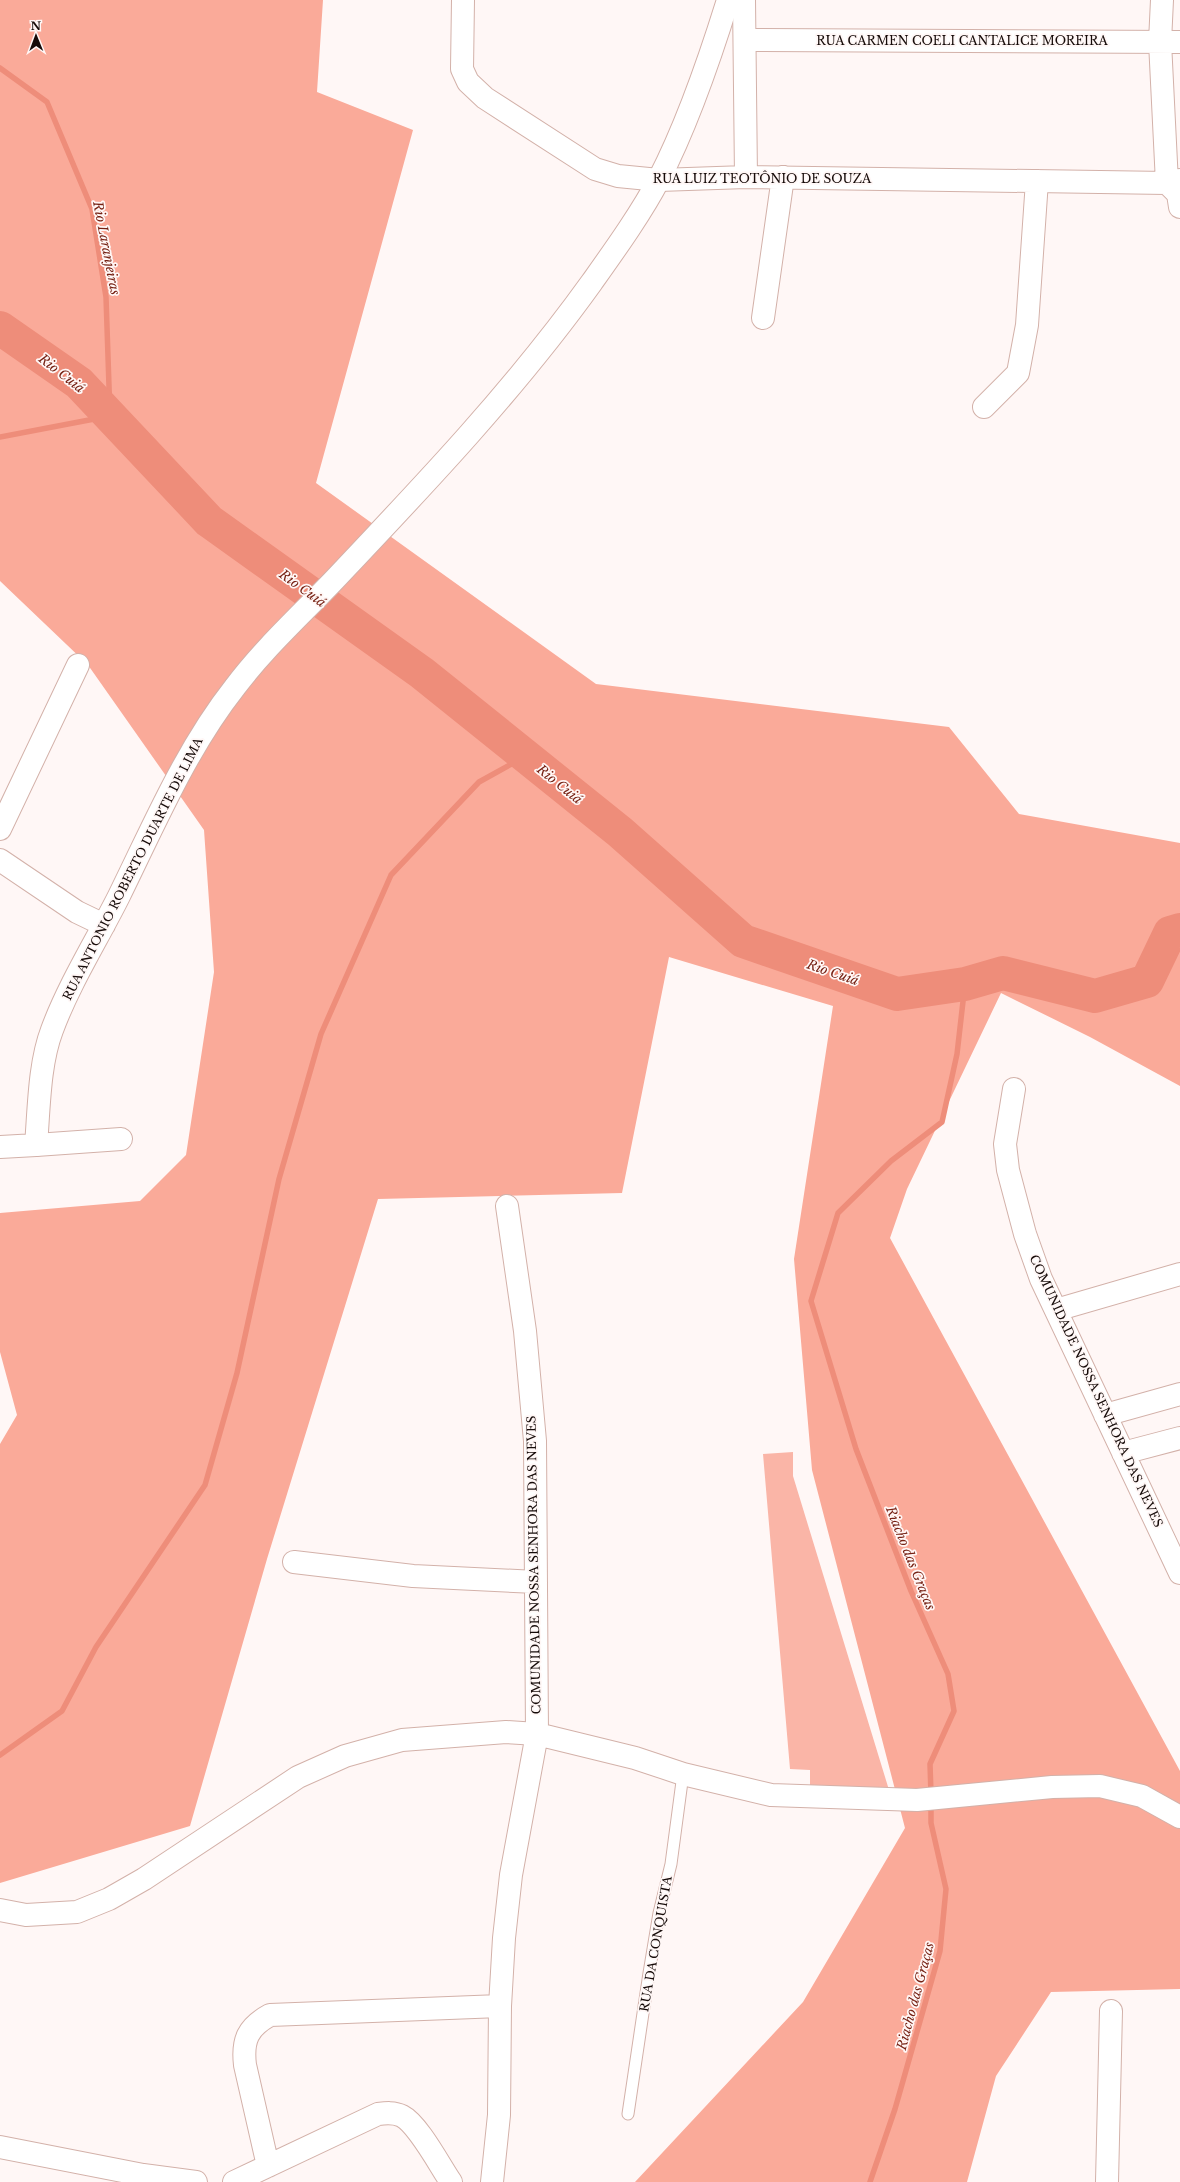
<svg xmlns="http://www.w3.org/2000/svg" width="1180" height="2182" font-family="'Libre Baskerville',serif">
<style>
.green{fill:#fab5a7}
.forest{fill:#faaa99}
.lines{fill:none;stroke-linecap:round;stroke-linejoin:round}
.stream{stroke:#ee8d7a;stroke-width:5.5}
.river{stroke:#ee8d7a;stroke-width:34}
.service-casing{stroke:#d3b1a9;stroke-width:13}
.minor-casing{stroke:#d3b1a9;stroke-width:24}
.secondary-casing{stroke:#d3b1a9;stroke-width:24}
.service{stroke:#fff;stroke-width:11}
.minor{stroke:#fff;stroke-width:22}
.secondary{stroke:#fff;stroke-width:22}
.labels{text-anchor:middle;stroke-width:3.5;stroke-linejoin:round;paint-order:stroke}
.street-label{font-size:12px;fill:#160b09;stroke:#fff7f6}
.water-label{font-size:13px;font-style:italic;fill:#762113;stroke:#fff7f6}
</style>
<rect width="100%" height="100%" fill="#fff7f6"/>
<path class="green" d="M793,1452v24l96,314 -79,-4v-16l-20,-1 -27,-315z"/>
<path class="forest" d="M0,0h323l-6,92 96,38 -97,353 280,201 353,43 70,87 161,29v243l-90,-49 -89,-44 -94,196 -17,49 290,533v218l-129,3 -55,84 -29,106h-332l168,-180 102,-174 -93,-358 -18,-211 39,-253 -164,-49 -47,236 -244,6 -111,360 -77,267 -190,57v-439l17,-29 -17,-63v-139l140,-12 46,-46 28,-183 -10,-142 -116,-165 -88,-84z"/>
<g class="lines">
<path class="stream" d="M0,68l47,34 45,107 14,88 4,119 -110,21
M0,1755l62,-44 34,-64 109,-162 32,-112 42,-194 42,-145 70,-159 88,-93 47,-26
M931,1794l-1,-30 24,-53 -6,-37 -37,-83 -55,-142 -45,-148 27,-88 53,-52 51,-39 15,-68 8,-70
M870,2182l25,-73 45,-158 6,-62 -15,-66v-20"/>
<path class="river" d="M0,328l79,55 130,138 213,152 198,159 123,109 154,53 68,-10 38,-11 92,23 52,-15 23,-48 10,-3"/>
<defs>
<path id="service" d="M628,2114l21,-141 10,-60 12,-49 12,-90"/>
<path id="minor" d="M463,0l-1,69 6,13 17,16 110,71 23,7 41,4 87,-3 421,6 13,-3
M744,0l2,177
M1162,0l-2,42 7,141
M745,40l435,2
M1167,183l11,11 2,13
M763,318l20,-141
M984,407l34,-34 9,-48 10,-144
M0,829l78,-164
M1014,1089l-9,55 3,26 17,64 16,45 139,294
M36,1145l85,-6
M1056,1310l124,-36
M1105,1415l75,-21
M1123,1453l57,-15
M294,1562l119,14 123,6
M0,1910l26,5 51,-3 32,-13 35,-20 154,-102 47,-21 57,-16 104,-8 31,2 98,24 48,16 88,21 146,5 135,-13 48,-1 42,10 38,21
M0,2147l143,28 53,7
M268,2166l-23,-101c-3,-25 3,-38 25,-50l230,-9
M234,2182l144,-68c8,-1 16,-2 24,2 16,8 38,50 49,66
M492,2182l7,-67 1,-109 4,-68 7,-63 26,-141 -2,-293 -10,-110 -18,-125
M1107,2182l4,-171"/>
<path id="secondary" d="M0,860l77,52 27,13
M0,1147l36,-2c3,-36 3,-81 16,-115 17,-46 45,-90 67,-134 35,-71 67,-147 116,-209 30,-40 68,-74 102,-110 90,-95 179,-189 255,-295 22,-31 50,-70 67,-103 28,-54 51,-121 69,-179"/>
</defs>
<use href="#service" class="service-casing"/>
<use href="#minor" class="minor-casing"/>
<use href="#secondary" class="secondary-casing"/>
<use href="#service" class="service"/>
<use href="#minor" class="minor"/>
<use href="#secondary" class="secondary"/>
</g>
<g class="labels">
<g class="street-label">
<text x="962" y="45">RUA CARMEN COELI CANTALICE MOREIRA</text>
<text x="762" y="183">RUA LUIZ TEOTÔNIO DE SOUZA</text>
<text transform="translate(133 869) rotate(-63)" y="4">RUA ANTONIO ROBERTO DUARTE DE LIMA</text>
<text transform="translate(1096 1391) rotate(65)" y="4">COMUNIDADE NOSSA SENHORA DAS NEVES</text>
<text transform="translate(534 1565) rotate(-91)" y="4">COMUNIDADE NOSSA SENHORA DAS NEVES</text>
<text transform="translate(656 1944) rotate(-80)" y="4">RUA DA CONQUISTA</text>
</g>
<g class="water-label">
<text transform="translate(107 248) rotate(79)" y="5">Rio Laranjeiras</text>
<text transform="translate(62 373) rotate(38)" y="5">Rio Cuiá</text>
<text transform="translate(303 588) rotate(36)" y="5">Rio Cuiá</text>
<text transform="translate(560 784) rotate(39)" y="5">Rio Cuiá</text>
<text transform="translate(833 972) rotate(19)" y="5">Rio Cuiá</text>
<text transform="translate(911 1558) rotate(68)" y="5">Riacho das Graças</text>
<text transform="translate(915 1996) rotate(-75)" y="5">Riacho das Graças</text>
</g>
</g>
<g transform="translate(36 36) rotate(359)" stroke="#fff7f6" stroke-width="3" paint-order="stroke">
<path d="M0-3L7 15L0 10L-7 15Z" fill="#160b09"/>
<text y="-6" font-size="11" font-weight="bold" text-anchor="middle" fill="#160b09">N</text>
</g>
</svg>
